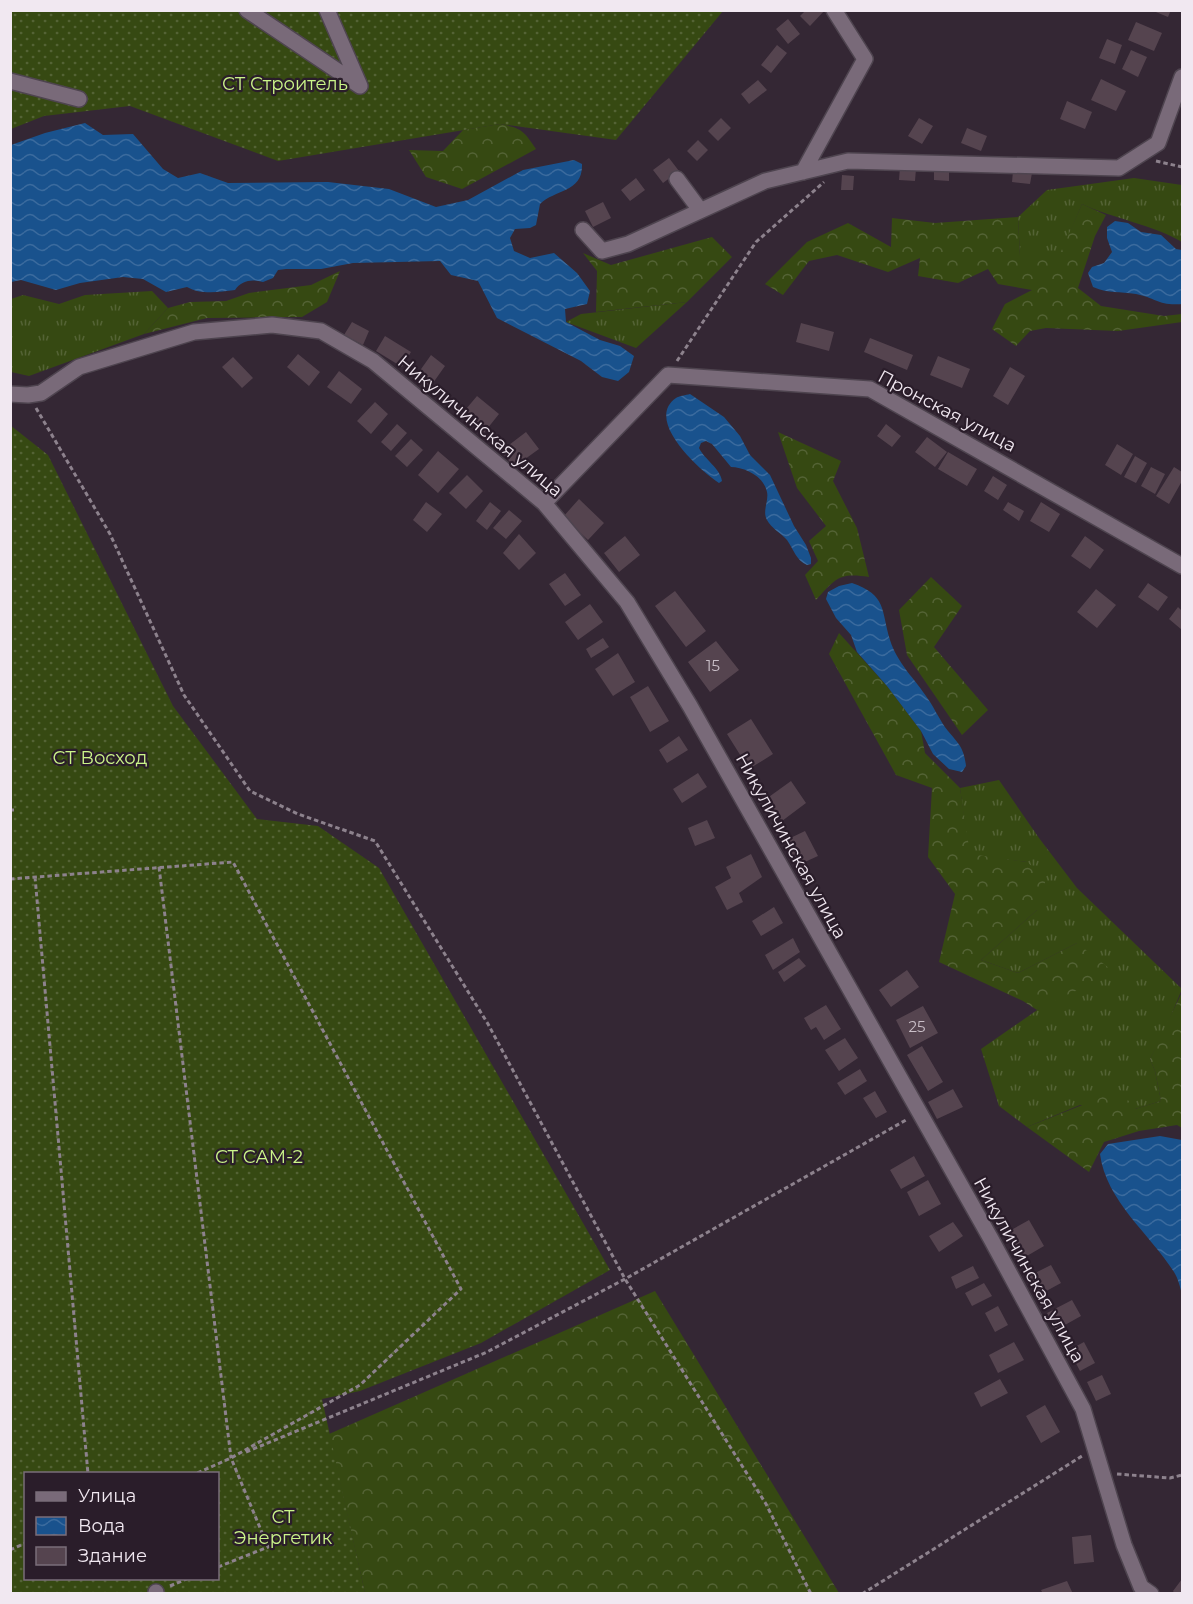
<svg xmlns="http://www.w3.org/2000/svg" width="1193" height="1604" font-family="Montserrat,sans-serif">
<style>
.grass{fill:url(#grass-tufts)}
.forest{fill:url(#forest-crowns)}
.garden{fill:url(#garden-dots);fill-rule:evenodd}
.water{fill:url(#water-waves)}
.building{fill:#55444f}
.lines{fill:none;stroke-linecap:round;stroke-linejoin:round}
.minor-casing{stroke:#4e444f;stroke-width:18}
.path{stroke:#8d828d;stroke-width:3;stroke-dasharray:4.5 3;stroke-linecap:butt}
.minor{stroke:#796a79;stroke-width:15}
.labels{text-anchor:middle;stroke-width:4.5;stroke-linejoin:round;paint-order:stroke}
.number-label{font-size:15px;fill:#cabfc8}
.park-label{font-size:18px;fill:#cbf589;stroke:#2a1d2a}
.street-label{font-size:18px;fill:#f1e8f1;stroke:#2a1d2a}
</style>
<defs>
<pattern id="grass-tufts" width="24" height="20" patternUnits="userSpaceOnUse" patternTransform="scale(1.5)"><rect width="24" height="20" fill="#364912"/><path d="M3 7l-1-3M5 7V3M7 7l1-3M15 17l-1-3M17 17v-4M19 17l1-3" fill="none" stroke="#546335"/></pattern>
<pattern id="forest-crowns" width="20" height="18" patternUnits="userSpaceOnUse" patternTransform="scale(1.5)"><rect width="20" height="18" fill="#364912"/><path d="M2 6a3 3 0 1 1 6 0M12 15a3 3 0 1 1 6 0" fill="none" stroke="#546335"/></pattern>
<pattern id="garden-dots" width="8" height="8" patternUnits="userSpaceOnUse" patternTransform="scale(1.5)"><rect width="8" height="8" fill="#364912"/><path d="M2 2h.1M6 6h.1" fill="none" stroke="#546335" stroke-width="1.8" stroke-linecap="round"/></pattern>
<pattern id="water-waves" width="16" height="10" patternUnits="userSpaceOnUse" patternTransform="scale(1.5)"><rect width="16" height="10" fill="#19528d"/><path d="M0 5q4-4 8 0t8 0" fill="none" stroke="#3b6b9e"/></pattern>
</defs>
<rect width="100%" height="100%" fill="#342734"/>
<path class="grass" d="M1134,178l48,7v57c-31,-18 -68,-23 -100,-38l-22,52h-40l-2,-39 29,-27z
M152,291l16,17 -24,26 -115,42 -18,-4v-73l12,-4 36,9 26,-9z
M687,302l-51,46 -70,-26 15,-8z
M999,780l40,58 38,50 105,101 -16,39 -16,31 5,12 6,30 -26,8 -55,-4 -53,22 -28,-21 -18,-57 62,-43 34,-63 -59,30 -37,-13 56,-50 -10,-48 -58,-7 -9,-67z"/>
<path class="forest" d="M500,124c22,4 24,7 36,25l-74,40 -36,-12 -17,-27 34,1 20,-21z
M1082,204l24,11 -11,21 -17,52 23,18 63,10 18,-2v8l-64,9 -72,-3 -16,3 -14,15 -24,-17 13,-25 27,-14 -34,-6 -10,-15 -30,14 -40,-7 2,-18 -32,14 -51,-17 -28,6 -26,34 -18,-11 42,-42 41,-19 43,24 1,-29 43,5 83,-6 2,39h39z
M712,237l20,20 -45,45 -91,10 1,-41 -14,-18 28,12z
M340,271l-13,31 -25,15 -95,1 -63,16 24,-26 22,-6 36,-1 23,-8 62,-8z
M778,432l63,29 -8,20 24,47 12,49c-30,-5 -34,2 -53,23l-11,-25 13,-14 -9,-20 17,-15 -29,-38z
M931,577l31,29 -28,41 54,63 -26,25 -55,-80 -8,-45z
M839,633l48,53 34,45 4,22 35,35 10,66 57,8 19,17 -9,31 -56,50 37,13 59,-30 37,29 -77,38 -14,-9 -84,-39 16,-68 -27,-37 4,-69 -36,-13 -67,-121z
M1182,992v136l-5,-3 -38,6 -35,11 -15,30 -62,-45 93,-37 15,19 26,-8 -6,-30 -5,-12z
M655,1291l184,302h-474l-36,-159z"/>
<path class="garden" d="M11,11h712l-107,129 -116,-16 -222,37 -148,-55 -86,10 -33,13z
M10,425l38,30 125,251 84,113 61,7 61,42 231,402 -129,73 -121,48 -38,8 43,194h-354zM26,1474h192v104h-192z"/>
<path class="water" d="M85,123l18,12 30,-1 30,35 15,9 22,-5 28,10 100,-1 61,7 47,18 32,-7 55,-30 51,-10 8,4c1,29 -27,25 -42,40l-4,21 -6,3 -15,1 -5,9 4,13 16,7 24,-5 23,20 13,18 -3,13 -22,5 1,13 34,18 20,6 14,10 -5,16 -11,9 -16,-4 -21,-16 -84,-43 -19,-37 -27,-6 -11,-14 -87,2 -32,6h-35l-8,1 -5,8 -10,4c-11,-3 -21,-2 -28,8 -16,2 -34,5 -48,-3l-21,5 -23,-13 -20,-2 -43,6 -24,7 -35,-10 -10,2v-137l34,-12z
M1115,221l13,2 13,9 20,3 15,14 6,1v54c-23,2 -26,-6 -46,-10 -17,-3 -26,0 -43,-7l-5,-14 4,-6 12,-4 8,-11 -5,-14v-11z
M690,394l34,23 16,19 10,19 20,20 24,51 12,19 5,13v6l-4,1c-11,-5 -13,-15 -20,-25 -6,-7 -16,-12 -20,-20 -5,-9 2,-19 0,-28 -3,-16 -23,-25 -36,-25l-19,-23 -6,-3 -5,2 -2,5c6,12 21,20 23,33l-3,2c-20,-13 -75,-63 -43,-85 3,-2 10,-3 14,-4z
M852,583c35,12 29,27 38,57 7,23 25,39 38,59 7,10 12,22 20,32 11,13 16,17 18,35l-4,6 -13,-3 -16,-15 -12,-23 -34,-45 -30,-34 -6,-17 -15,-17 -10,-19 2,-7 11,-6z
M1160,1136l22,4v154c-2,-7 -4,-16 -8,-22 -24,-38 -68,-71 -74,-118l8,-10z"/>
<path class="building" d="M806,10h19l-15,16 -10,-10z
M1151,10h20l-3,7z
M788,19l12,15 -12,10 -12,-15z
M1136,22l26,11 -8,18 -26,-11z
M1107,39l15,6 -7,19 -16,-6z
M777,45l10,8 -16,20 -10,-8z
M1131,50l16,7 -9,20 -16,-8z
M1101,79l25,12 -10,20 -25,-11z
M758,80l9,10 -18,14 -8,-10z
M1067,101l25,11 -7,17 -25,-10z
M721,118l10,10 -13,13 -10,-10z
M919,118l14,8 -11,18 -14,-8z
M967,128l20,8 -6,15 -20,-8z
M698,140l10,10 -11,11 -10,-10z
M669,158l10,13 -16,12 -10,-13z
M900,167l16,2 -1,12 -16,-1z
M934,167h15v14l-15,-1z
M1013,171l19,2 -2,11 -18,-2z
M842,175l12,1 -1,14h-12z
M636,178l9,12 -15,11 -9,-11z
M603,202l8,16 -18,9 -8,-16z
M352,322l17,9 -6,14 -19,-10z
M801,323l33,9 -5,19 -33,-9z
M385,336l26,16 -9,15 -26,-16z
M870,338l43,17 -6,15 -43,-18z
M298,354l22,18 -11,14 -22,-19z
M431,355l14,11 -17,24 -14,-11z
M938,356l32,13 -8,19 -32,-13z
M233,357l20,21 -11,10 -20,-21z
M1010,367l15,9 -17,29 -15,-9z
M339,371l23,18 -11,15 -24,-17z
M477,396l22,18 -16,20 -22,-19z
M375,402l13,12 -17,20 -14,-13z
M397,424l10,9 -16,18 -10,-9z
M886,424l15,12 -9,11 -15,-11z
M526,432l13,17 -25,18 -13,-16z
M927,437l20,15 -12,15 -20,-15z
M411,439l12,11 -16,17 -12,-11z
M1117,444l16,10 -12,21 -16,-10z
M438,451l21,18 -21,24 -20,-18z
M948,452l29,17 -10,17 -29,-17z
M1135,456l12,7 -11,20 -12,-6z
M1151,467l14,7 -10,20 -14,-8z
M1174,467l8,5v9l-13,23 -13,-8z
M467,475l16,16 -17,18 -17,-16z
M993,476l14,9 -9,15 -14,-9z
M579,499l25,24 -16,17 -25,-23z
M426,502l16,12 -15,18 -14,-12z
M490,502l11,9 -14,19 -11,-9z
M1008,502l16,9 -5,10 -16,-11z
M1041,502l19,12 -11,18 -19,-11z
M509,510l13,11 -16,18 -13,-11z
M519,534l17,19 -17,17 -16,-17z
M625,536l15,19 -21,17 -15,-19z
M1085,536l19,14 -14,19 -19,-13z
M565,573l16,22 -16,11 -16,-22z
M1148,583l20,14 -10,14 -20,-14z
M1096,589l20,16 -19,23 -20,-16z
M675,591l31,40 -20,16 -31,-41z
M590,604l13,18 -25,18 -13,-18z
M1178,607l4,4v19l-13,-11z
M603,638l6,9 -18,11 -5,-9z
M716,641l23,29 -29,22 -22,-30z
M618,653l17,29 -22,14 -18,-27z
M648,686l21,35 -19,11 -20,-35z
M751,719l22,35 -24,15 -22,-35z
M679,736l9,14 -21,13 -8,-13z
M698,773l9,14 -25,16 -9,-14z
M791,781l15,22 -24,18 -16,-22z
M707,820l8,18 -20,8 -7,-18z
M805,831l13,25 -22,10 -12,-25z
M751,854l11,23 -23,16 4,9 -16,8 -12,-23 16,-9 -5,-11z
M774,907l9,16 -22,13 -9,-15z
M793,938l7,14 -27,18 -8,-15z
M799,958l7,8 -22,16 -6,-10z
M907,970l12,17 -28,20 -12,-17z
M826,1005l15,24 -17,11 -8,-13 -5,3 -7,-12z
M923,1006l15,27 -28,15 -14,-28z
M845,1038l13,20 -19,13 -14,-21z
M922,1046l21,36 -15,9 -21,-36z
M860,1069l7,12 -22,14 -8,-12z
M953,1089l10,18 -26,12 -9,-17z
M875,1091l12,21 -11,6 -13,-20z
M914,1156l11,20 -24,13 -11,-19z
M928,1180l13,24 -22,12 -12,-24z
M1029,1220l15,26 -24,14 -16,-26z
M953,1222l10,14 -24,16 -10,-16z
M1051,1265l10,18 -22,12 -10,-19z
M973,1266l6,12 -23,11 -5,-12z
M984,1283l8,13 -20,10 -7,-13z
M1072,1300l9,16 -25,14 -9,-17z
M998,1306l10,19 -13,7 -10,-19z
M1014,1342l10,18 -26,13 -9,-18z
M1084,1342l11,21 -15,8 -11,-21z
M1102,1375l9,19 -15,7 -9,-19z
M1000,1379l8,14 -27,14 -7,-14z
M1045,1405l15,27 -19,11 -15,-27z
M1091,1535l3,27 -20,2 -2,-27z
M1182,1579v15h-7l-2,-3z
M1067,1581l6,13h-30l-2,-4z"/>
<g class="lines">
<defs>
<path id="minor" d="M247,10l113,76
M327,10l33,76
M10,81l69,18
M803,172l62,-113 -31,-49
M677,179l23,31
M583,230l19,21 26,-7 137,-63 83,-20 271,7 39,-25 24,-66
M10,394l18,1 13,-2 38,-26 115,-35 78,-7 49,6 52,30 171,142 83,99 63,104 301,533 92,170 41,136 17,42 10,7
M544,503l124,-128 202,14 312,177
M156,1592v2"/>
</defs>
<use href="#minor" class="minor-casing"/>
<path class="path" d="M1156,161l26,6
M677,361l79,-119 68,-60
M36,408l74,126 74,161 66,96 48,23 77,27 113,183 137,255 141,225 45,90
M10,810h4
M159,867l72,591
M35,877l53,597
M10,879l223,-17 228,427 -101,96 -129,73 -36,16
M246,1452l241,-100 138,-73 281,-159
M1117,1474l53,4 12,-3
M10,1550l16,-7
M218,1567l50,-20 -37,-89
M170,1586l19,-8
M862,1594l220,-138"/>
<use href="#minor" class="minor"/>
</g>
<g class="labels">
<g class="number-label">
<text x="713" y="671">15</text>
<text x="917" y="1032">25</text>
</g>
<g class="park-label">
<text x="285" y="90">СТ Строитель</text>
<text x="100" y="764">СТ Восход</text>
<text x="259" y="1163">СТ САМ-2</text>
<text x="283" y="1523">СТ<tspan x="283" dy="21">Энергетик</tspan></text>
</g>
<g class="street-label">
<text transform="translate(947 411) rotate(28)" y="6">Пронская улица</text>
<text transform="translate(480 426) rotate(40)" y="6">Никуличинская улица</text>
<text transform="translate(791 846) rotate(61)" y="6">Никуличинская улица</text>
<text transform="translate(1029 1270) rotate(61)" y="6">Никуличинская улица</text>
</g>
</g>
<rect width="1193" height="1604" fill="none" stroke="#f1e8f1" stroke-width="24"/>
<rect x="24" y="1472" width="195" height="108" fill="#2a1d2a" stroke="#7a6e7a" stroke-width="1.5"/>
<rect x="36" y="1492" width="30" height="9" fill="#796a79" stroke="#7a6e7a" stroke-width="1.5"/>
<text x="78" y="1502" font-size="18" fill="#f1e8f1">Улица</text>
<rect x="36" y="1517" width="30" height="18" fill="url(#water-waves)" stroke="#7a6e7a" stroke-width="1.5"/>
<text x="78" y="1532" font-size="18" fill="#f1e8f1">Вода</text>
<rect x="36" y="1547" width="30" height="18" fill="#55444f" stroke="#7a6e7a" stroke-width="1.5"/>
<text x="78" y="1562" font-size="18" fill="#f1e8f1">Здание</text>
</svg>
